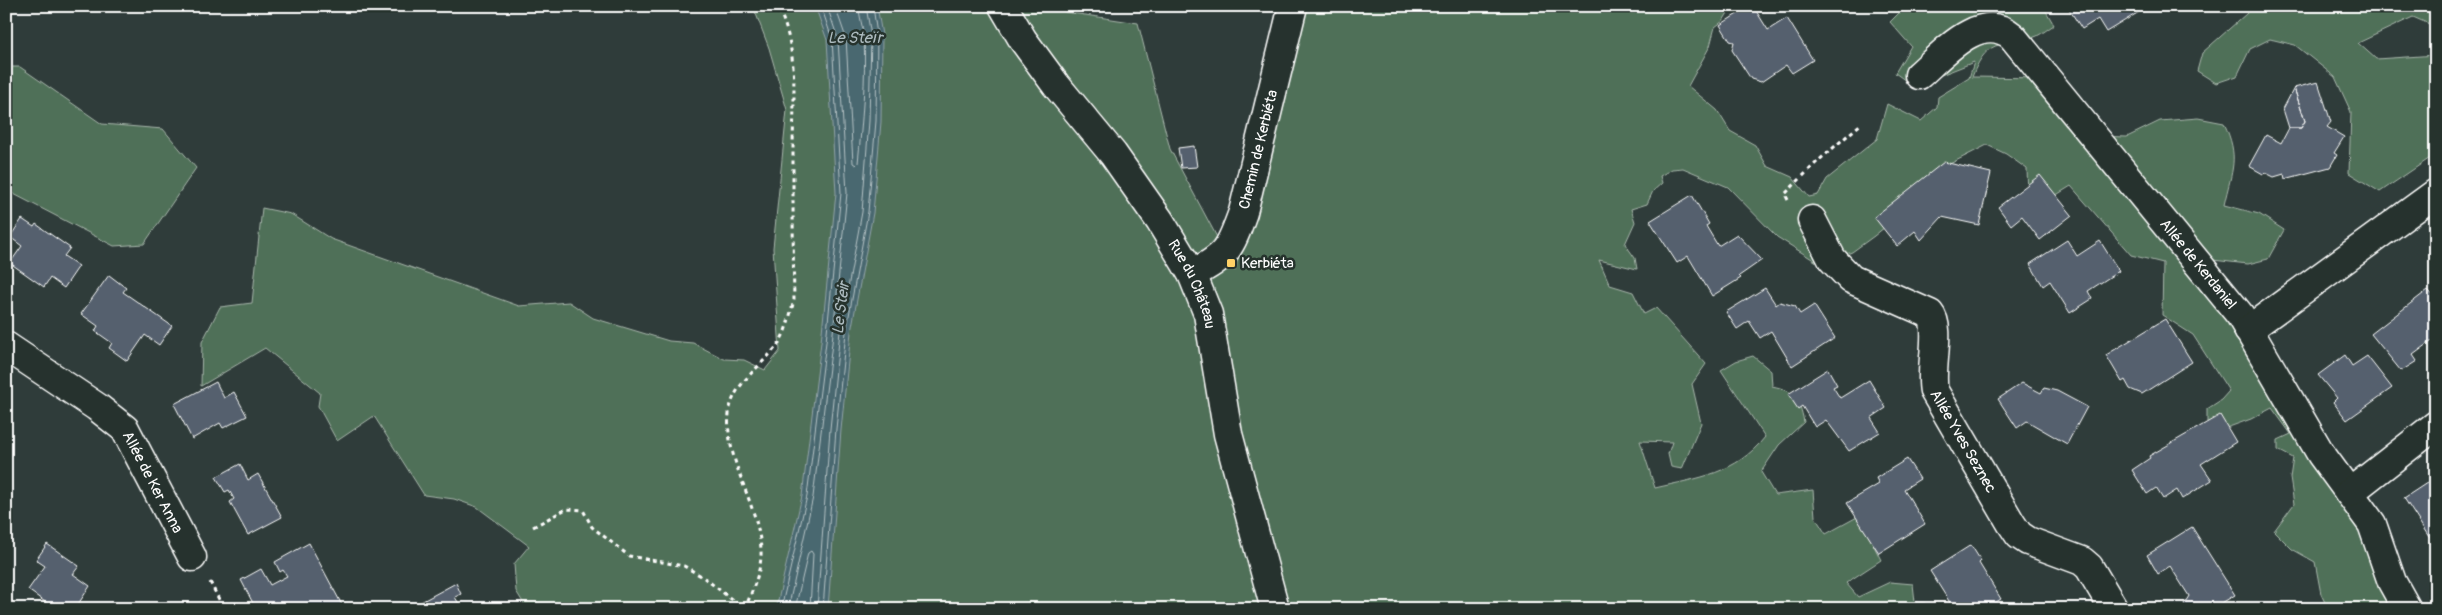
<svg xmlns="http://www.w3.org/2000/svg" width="2442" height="615" font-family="Pangolin,sans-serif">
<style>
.green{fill:#506f58;stroke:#a8b7ac}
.water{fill:#496870;stroke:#92a4a9}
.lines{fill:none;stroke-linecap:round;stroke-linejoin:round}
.shore{stroke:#b6c3c6;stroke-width:1}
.building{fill:#55616e;stroke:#fff}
.minor-casing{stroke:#fff;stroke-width:31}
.path{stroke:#fff;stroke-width:3;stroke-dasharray:4 4;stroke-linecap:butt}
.minor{stroke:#26332d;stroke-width:28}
.poi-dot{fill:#ffd166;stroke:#26332d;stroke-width:2}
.labels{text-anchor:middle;stroke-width:5;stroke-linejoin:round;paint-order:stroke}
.street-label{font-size:15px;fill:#fff;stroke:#26332d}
.poi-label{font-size:15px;fill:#fff;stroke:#26332d;text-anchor:start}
.water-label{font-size:16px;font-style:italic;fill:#adbbbf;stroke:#26332d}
</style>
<rect width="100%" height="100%" fill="#2f3c3a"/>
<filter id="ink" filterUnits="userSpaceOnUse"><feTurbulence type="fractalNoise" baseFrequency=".02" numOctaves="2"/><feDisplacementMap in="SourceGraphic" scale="10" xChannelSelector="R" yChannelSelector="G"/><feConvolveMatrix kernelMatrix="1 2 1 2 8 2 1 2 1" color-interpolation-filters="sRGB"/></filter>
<g filter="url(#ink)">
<path class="green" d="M753,6h308l4,6 73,11 32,126 65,122 54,-265h443l-9,15 -8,6 -5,19 -22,40 29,24 13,21 25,14 12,21 25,11 17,20 9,-2 9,-16 50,-40 10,-35 34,17 16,-14 1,-10 31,-19 5,-16 -61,24 -18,-13 16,-27 -21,-24 16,-16h137l11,19c-5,3 -11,8 -17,11 -32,14 -48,-4 -65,41l70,1 49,58 36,1 33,-16 38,-3 26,5c16,35 8,46 0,82l35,9 25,16 -16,29 -20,5 -53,-6 220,351h-87l-7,-15 -6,-32 -23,-13 -18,-18 20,-27 -4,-26 3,-20 -15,-8v-10l13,-6 -19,-26 -21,11 -33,12 -11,-9v-13l14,-9 8,-9 -36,-56 -31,-20 1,-52 -32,-8 -60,-69 -31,19 -12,-9 -1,-27 -21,-15 -19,-9 -55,28 -36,45 -22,18 -22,16 -32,12 -43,-27 -49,-50 -45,-19 -11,1 -12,7 2,7 -9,8 -6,13 -16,5 4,13 -10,22 10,14 2,11 -38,-9 11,25 23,7 11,22 12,-6 50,56 -14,20 9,39 -19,46 -11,-2 -3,-13 4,-12 -32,-1 15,47c43,-10 81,-14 110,-51l-44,-67 15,-9 17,-5 18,15 1,15c24,5 27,12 32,36l-25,23 -18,27 14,23 38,-5 2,27 11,17 33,-18 22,44 -35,23 12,14 32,-15 23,2 2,18 10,1 7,6h-1405l-11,-18 -2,-27 15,-18 -52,-39 -23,-8 -30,-4 -50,-79 -37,25 -19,-35 2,-13 -55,-45 -64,38 1,-44 18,-35 32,-4 10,-95 29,6 40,25 188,67 50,-4 24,16 76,23 24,2 31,16 20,1 21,10 15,-19 -7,-103 14,-138 -18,-62z
M2255,6h181v21l-23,-10 -55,26 18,16 60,-4v99l-56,38 -31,-19 2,-61 -16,-35 -40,-32 -25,-6 -20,10 -13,27 -21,7 -19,-12 5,-18z
M6,67h14l82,57 61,5 33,39 -52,76 -30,2 -108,-56z"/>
<path class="water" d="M815,6h62l5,29 -1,87 -8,91 -22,119 -10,98 -13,179h-52l26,-113 19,-154 15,-149 -9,-153z"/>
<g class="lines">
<path class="shore" d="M835,6l11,32 7,125 3,2 2,-2c4,-41 8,-84 6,-126 -1,-10 -5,-20 -5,-31
M781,609l26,-113 19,-154 15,-149 -9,-154 -11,-33
M788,609l25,-112 19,-154 15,-150 -9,-154 -11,-33
M795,609l13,-56 3,-2 2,3 -3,55
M817,609l13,-180 10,-98 22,-119 7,-91 2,-85 -5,-30
M823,609l13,-180 10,-97 22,-120 8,-91 1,-86 -4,-29"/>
</g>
<path class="building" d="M1750,6h3l15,24 19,-12 26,42 -21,13 -6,-8 -25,17 -10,-3 -19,-29 2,-8 -4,-1 -10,-16z
M2067,6h68l4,6 -33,20 -8,-13 -16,10z
M2318,82l13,40 -4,5 17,10 -10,16 3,2 -7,12 -45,12 -1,-5 -10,3 -8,-4 -3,1 -14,-8 17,-31 15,8 8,-15h12l4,-7 -11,-33z
M2294,88l11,33 -4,7h-12l-6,-19z
M1194,146l3,21 -16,1 -3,-20z
M1944,162l47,11 -12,52 -37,-8 -21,23 -6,-9 -18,15 -23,-29z
M2040,175l32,40 -32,25 -18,-24 -11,9 -13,-18z
M1692,195l17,29 -3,2 12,20 19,-12 25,26 -23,16 2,2 -29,18 -24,-40 -11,7 -27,-42z
M22,219l12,8 2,-3 34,24 -6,8 15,10 -15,22 -14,-10 -6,9 -34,-24 12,-17 -12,-9z
M2067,240l10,16 23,-15 19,30 -31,20 4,8 -22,14 -20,-32 -7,5 -13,-22z
M109,275l17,13 -3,4 49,34 -13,19 -14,-10 -18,26 -18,-13 3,-5 -17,-12 3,-5 -17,-12z
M1765,288l11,17 4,-3 15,4 5,8 14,-9 21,33 -43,28 -21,-35 -11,7 -11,-17 -12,8 -11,-17z
M2428,290l8,9v39l-23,17 4,6 -16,10 -30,-37z
M2165,319l27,43 -50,32 -12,-5 -5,-9 -3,2 -16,-27z
M2345,355l7,11 15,-10 25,32 -45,32 -14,-18 4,-4 -19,-23z
M1828,369l9,16 -4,2 7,11 29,-18 17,28 -15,10 9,14 -31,19 -23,-31 -11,7 -13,-21 -4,3 -10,-15z
M216,382l8,16 10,-6 13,24 -24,12 -3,-5 -28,16 -18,-35z
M2022,383l19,10 3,-5 13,3 30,16 -20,37 -40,-23 -10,7 -19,-29z
M2220,415l16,27 -35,22 11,16 -30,19 -5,-9 -14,9 -7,-11 -9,6 -15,-24 18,-12 -1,-2z
M1907,459l13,20 -16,10 21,35 -46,29 -32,-50 32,-19 -3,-6z
M240,464l8,16 10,-6 24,43 -34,18 -18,-33 4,-3 -5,-9 -4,2 -9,-15z
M2436,477v55l-7,5 -25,-39z
M2192,527l43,68 -23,14h-25l-3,-5 5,-8 -19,-30 -12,8 -11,-19z
M309,543l33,62 -7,4h-79l-15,-29 20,-11 9,16 17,-9 -4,-6 -3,2 -5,-10z
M47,544l32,22 -6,8 17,12 -15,23h-20l-27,-19 17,-24 -9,-6z
M1971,545l10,16 -2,2 22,36 -16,10h-31l-24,-38z
M456,583l5,11 -6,3 7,12h-54z"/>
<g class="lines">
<defs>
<g id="minor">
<path id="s1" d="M1003,6l20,34 33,45 57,69 47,67 32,53 16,40 20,120 47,175"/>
<path id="s2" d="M1919,75c24,-21 61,-65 93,-39l228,279 81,139 51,70 20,58 15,27"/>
<path id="s3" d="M1812,220l20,39 19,20 79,35c12,14 -1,56 4,77l77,132 8,12 9,6 54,20 7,6 25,42"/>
<path id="s4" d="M1192,274c35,-18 38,-25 51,-62l50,-206"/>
<path d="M2248,330l188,-137"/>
<path id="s5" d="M6,346l91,61 28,22 67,128"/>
<path d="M2349,493l87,-68"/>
</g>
</defs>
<use href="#minor" class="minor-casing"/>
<path class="path" d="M1788,200l-3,-6 33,-33 44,-38
M533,527l33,-18 17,1 9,17 37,29 55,10 19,11 41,32
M210,582l14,27
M745,609c7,-19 17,-38 16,-59 -2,-46 -37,-90 -32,-136 3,-31 34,-48 50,-71 8,-13 11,-28 15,-43 -1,-49 -1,-99 -1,-148 0,-49 7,-102 -16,-146"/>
<use href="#minor" class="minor"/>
</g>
</g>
<rect class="poi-dot" x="1226" y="258" width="10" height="10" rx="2.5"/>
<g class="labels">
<g class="street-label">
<text dy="5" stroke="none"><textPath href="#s4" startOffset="148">Chemin de Kerbiéta</textPath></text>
<text dy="5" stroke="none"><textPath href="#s2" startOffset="405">Allée de Kerdaniel</textPath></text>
<text dy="5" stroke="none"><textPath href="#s1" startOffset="338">Rue du Château</textPath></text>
<text dy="5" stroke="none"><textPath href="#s3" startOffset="294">Allée Yves Seznec</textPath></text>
<text dy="5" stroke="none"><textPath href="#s5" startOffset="205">Allée de Ker Anna</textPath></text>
</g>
<g class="poi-label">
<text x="1241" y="268">Kerbiéta</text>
</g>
<g class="water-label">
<text x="855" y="43">Le Steïr</text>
<text transform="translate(840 308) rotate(-83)" y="6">Le Steir</text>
</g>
</g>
<rect width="2442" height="615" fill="none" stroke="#26332d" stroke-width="25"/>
<rect x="12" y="12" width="2417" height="590" fill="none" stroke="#fff" stroke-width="2" filter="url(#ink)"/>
</svg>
